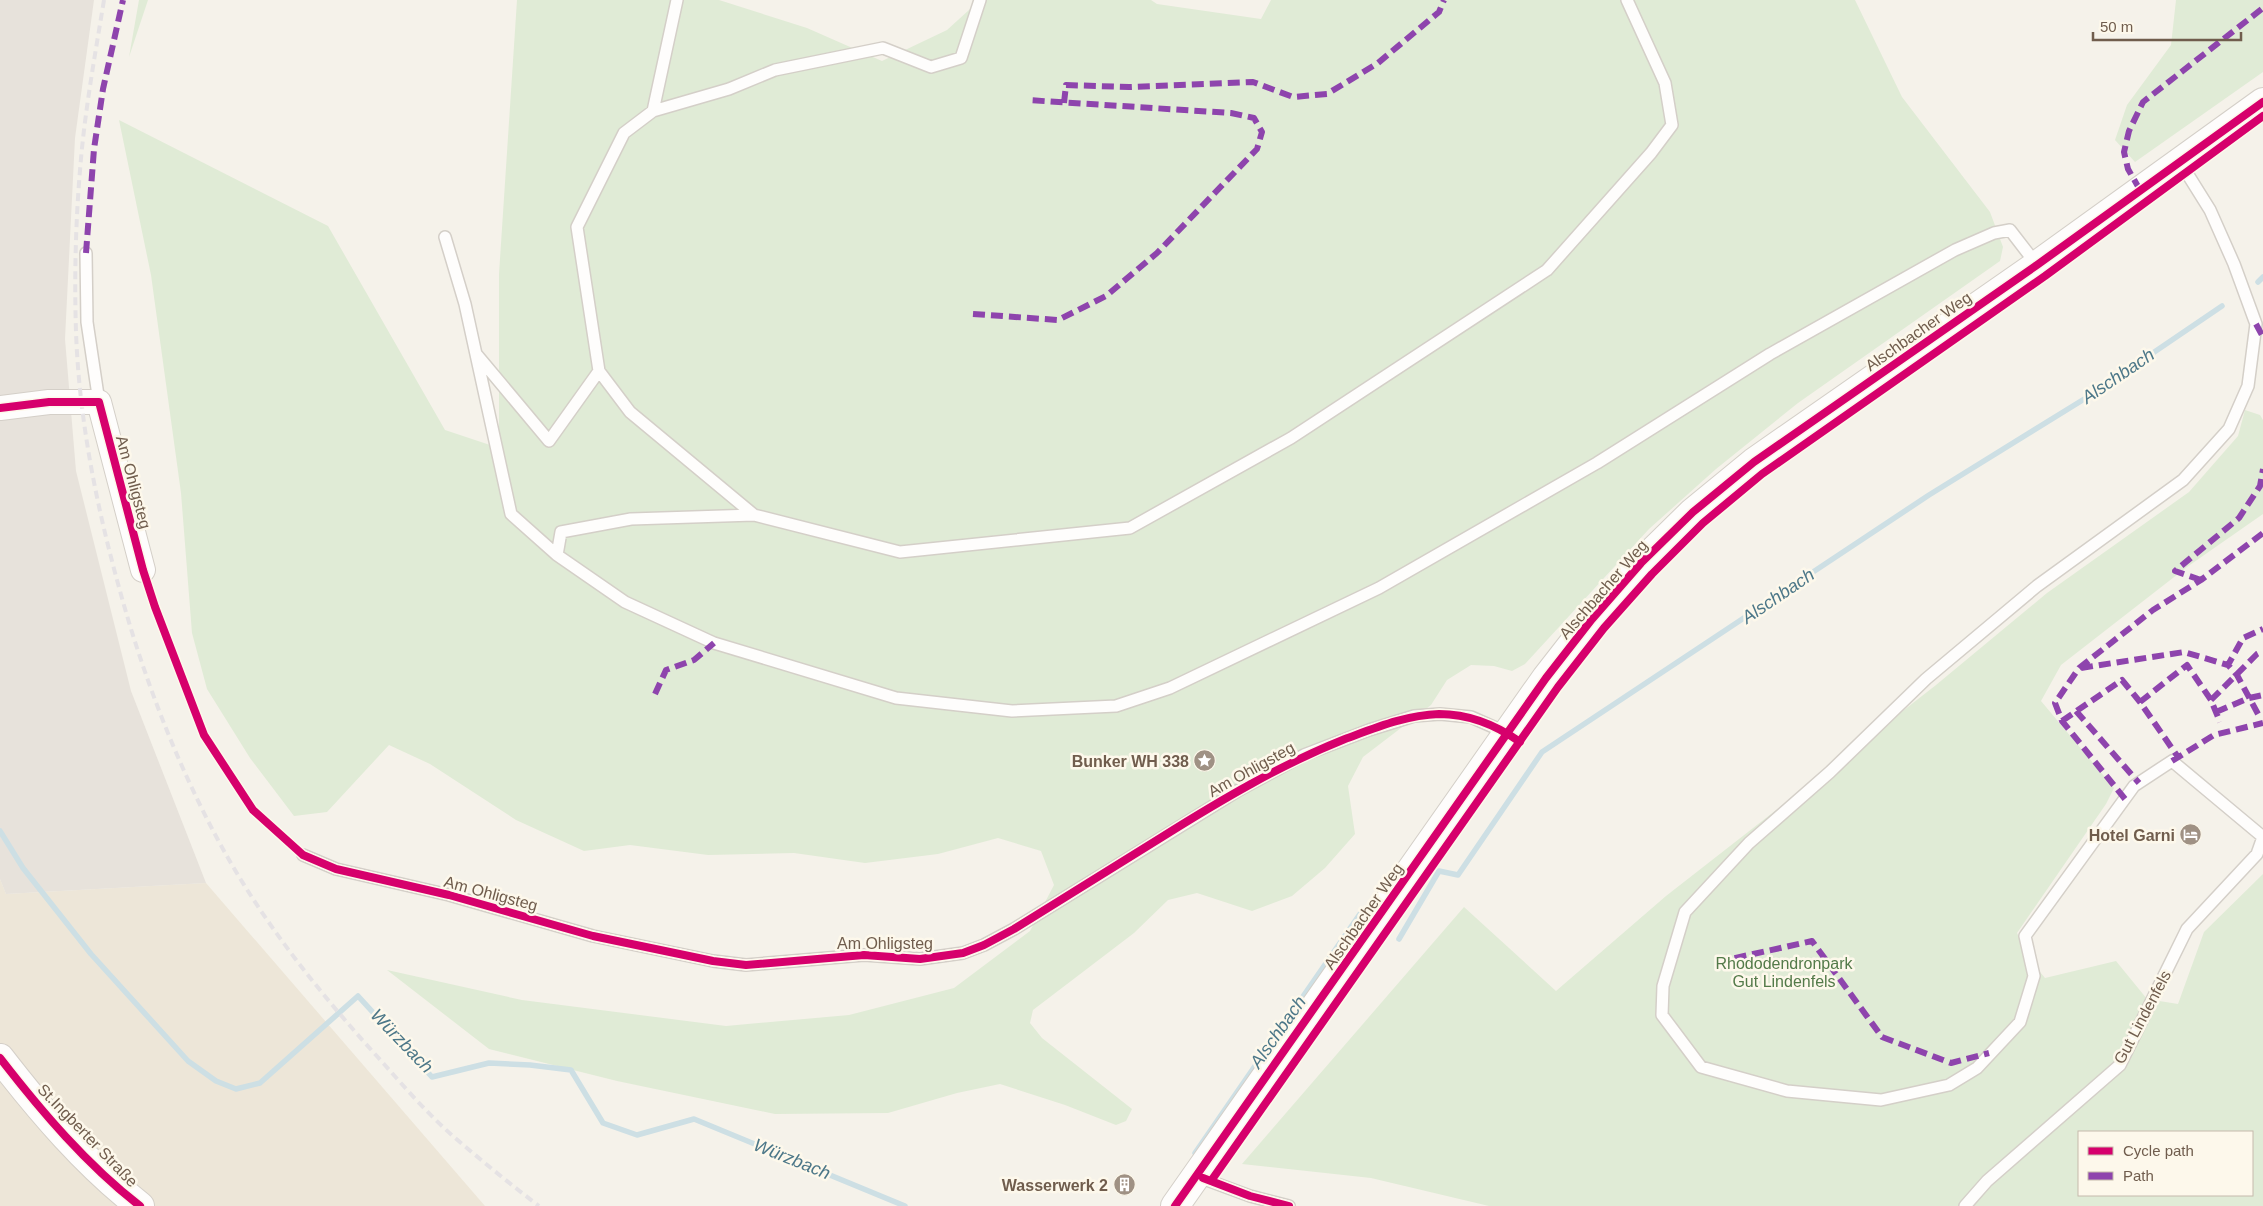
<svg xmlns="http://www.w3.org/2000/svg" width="2263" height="1206" font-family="Helvetica,sans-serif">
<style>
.residential{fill:#ede6d8}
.industrial{fill:#e7e2db}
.green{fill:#e0ebd6;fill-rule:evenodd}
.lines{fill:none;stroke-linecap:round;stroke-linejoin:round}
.stream{stroke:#cddfe4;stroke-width:5.5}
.lane-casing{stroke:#d4cfc8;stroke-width:14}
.street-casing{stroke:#d4cfc8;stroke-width:26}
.secondary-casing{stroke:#d4cfc8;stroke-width:30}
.lane{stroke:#fefdfc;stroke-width:11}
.street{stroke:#fefdfc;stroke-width:24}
.secondary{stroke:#fefdfc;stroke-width:28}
.rail{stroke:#e5e2e4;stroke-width:4;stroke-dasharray:8 5;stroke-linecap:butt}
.quiet{stroke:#8e44ad;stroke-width:6;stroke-dasharray:12 6;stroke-linecap:butt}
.cycleway-casing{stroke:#fdf8eb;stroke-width:11}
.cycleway{stroke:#d6006c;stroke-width:8}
.labels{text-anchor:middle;stroke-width:5;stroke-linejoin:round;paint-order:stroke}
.street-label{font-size:16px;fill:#705d4d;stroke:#fdf8eb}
.poi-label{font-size:16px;font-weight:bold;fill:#705d4d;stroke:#fdf8eb;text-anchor:end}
.park-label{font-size:16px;fill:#537a49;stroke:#fdf8eb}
.water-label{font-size:18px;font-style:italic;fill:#4c7788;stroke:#fdf8eb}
</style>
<rect width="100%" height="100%" fill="#f5f2ea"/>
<path class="residential" d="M0,879l6,15 200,-11 279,323h-485z"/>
<path class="industrial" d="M0,0h94l-19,138 -10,201 11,132 55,220 75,192 -200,11 -6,-15z"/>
<path class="green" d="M139,0h9l-19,57z
M517,0h202l88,28 75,33 65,-31 33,-30h171l6,4 104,15 10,-19h584l47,97 88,115 13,35 -3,14 -202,142 -82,66 -67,60 -124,135 -13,7 -18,-5 -23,-1 -24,15 -16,25 -68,52 -15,29 7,48 -30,34 -33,28 -40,15 -55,-18 -29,7 -34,33 -101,77 -3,13 12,15 90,71 -6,12 -10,4 -51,-20 -65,-21 -43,9 -69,20 -113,1 -158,-33 -128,-32 -102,-79 135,30 204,26 123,-11 105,-27 76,-57 24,-46 -13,-34 -43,-13 -60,16 -73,9 -71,-10 -86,2 -78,-10 -46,6 -68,-31 -86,-56 -41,-19 -62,67 -33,4 -44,-58 -43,-69 -15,-56 -11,-140 -30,-218 -32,-155 209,106 117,204 54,18v-174z
M2176,0h87v72l-128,90 -20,-22 12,-35 44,-60z
M2245,410l15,5 3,5v94l-76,53 -126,98 -20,36 73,87 -8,16 -89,129 14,28 14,17 71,-17 31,38 31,5 26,-72 59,-58v332h-774l-118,-28 -129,-14 222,-257 92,84 110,-95 270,-211 111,-92 142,-101 49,-56zM2079,1132h173v63h-173z"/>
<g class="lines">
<path class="stream" d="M2258,282l5,-5
M0,831l23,37 68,86 97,107 28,20 20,8 24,-6 98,-87 74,81 57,-14 41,2 41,5 32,53 34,12 57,-16 211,87
M1399,939l40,-68 19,4 84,-123 387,-257 165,-102 128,-87
M1195,1153l167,-242"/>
<defs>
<path id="lane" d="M980,0l-19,58 -30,9 -48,-19 -108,22 -46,19 -76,22 -29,22 -47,94 22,144 31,41 124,103 -123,4 -70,13 -4,23 68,47 89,41 182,55 116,13 104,-5 54,-18 209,-100 218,-125 173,-109 185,-104 39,-17 16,-3 27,35
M653,111l24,-111
M445,237l20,67 46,210 46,41
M86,253l1,69 12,80
M477,355l72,86 50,-70
M754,515l146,37 230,-24 161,-90 256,-168 104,-117 21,-28 -7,-42 -38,-83
M303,855l33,14 113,26 144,41 120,25 33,4 118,-10 56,4 43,-6 21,-8 30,-16 225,-139 65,-35 65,-25 45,-14 26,-2 31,3 36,16
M1196,1176l54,20 39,10
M1965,1206l22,-25 133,-116 67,-136 70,-75 6,-17 -91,-76 -38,25 -109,150 9,40 -14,46 -43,46 -28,17 -68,15 -94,-9 -86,-24 -39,-52 1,-29 22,-74 64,-69 81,-71 96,-93 111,-93 146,-106 46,-51 19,-43 8,-62 -22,-60 -24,-54 -30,-48"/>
<path id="street" d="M0,408l49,-6h50l44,168"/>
<path id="secondary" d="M0,1058c41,53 87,107 140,148
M1175,1206l371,-528 46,-59 49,-56 52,-51 61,-50 283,-197 226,-163"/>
</defs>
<use href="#lane" class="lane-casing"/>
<use href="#street" class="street-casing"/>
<use href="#secondary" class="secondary-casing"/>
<use href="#lane" class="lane"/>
<use href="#street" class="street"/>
<use href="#secondary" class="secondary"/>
<path class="rail" d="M104,0c-8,49 -17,99 -22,148 -6,61 -8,123 -6,184 3,84 19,167 41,248 24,90 57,178 101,260 44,82 103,155 166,224 22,25 45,51 70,73 28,24 56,47 85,69"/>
<path class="quiet" d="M1064,103l2,-18 63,2 124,-5 40,15 34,-3 51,-31 61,-51 5,-12
M2140,190l-12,-21 -4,-17 5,-21 14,-29 120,-94
M86,253l8,-104 9,-60 20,-89
M973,314l85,6 48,-24 51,-43 100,-104 5,-17 -8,-14 -23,-5 -204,-13
M2256,324l7,13
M2201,580l-26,-9 64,-53 21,-32 3,-17
M2081,668l103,-16 44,13
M655,694l11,-24 28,-10 20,-17
M2211,700l46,-46 6,-3
M2140,702l47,-37 24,35 9,22
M2076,711l63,72
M2216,712l33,-14 14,-3
M2258,714l-21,-39 -9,-10 15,-27 20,-9
M2062,721l60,-41 18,22 38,55
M2172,761l42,-26 49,-12
M2125,799l-63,-78 -7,-18 24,-35 74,-58 48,-30 62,-47
M1717,962l95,-21 70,96 69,26 38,-10"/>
<defs>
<path id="cycleway" d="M0,408l49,-6h50l44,168 12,37 49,128 49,75 50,45 33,14 113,26 144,41 120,25 33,4 118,-10 56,4 43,-6 21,-8 30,-16c49,-31 99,-61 148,-92 59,-37 118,-72 183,-98 30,-11 61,-24 94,-25 30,0 57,11 81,28
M0,1058c41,53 87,107 140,148
M1203,1178l47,18 39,10
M1211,1181l347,-494 46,-59 48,-54 51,-51 59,-49 283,-198 218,-160
M1175,1206l371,-528 46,-59 49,-56 52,-51 61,-50 283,-197 226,-163"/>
</defs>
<use href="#cycleway" class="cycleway-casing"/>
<use href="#cycleway" class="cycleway"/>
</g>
<defs>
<symbol id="sight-disc" viewBox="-11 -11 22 22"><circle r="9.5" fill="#9f9184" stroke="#fdf8eb"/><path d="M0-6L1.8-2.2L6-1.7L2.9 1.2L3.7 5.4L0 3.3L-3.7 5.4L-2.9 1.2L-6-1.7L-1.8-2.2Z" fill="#fff"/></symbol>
<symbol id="hotel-disc" viewBox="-11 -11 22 22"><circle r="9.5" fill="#9f9184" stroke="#fdf8eb"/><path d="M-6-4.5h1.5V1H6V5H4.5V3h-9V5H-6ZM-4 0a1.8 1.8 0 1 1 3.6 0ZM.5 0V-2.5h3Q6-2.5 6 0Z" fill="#fff"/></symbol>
<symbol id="building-disc" viewBox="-11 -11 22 22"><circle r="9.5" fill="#9f9184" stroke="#fdf8eb"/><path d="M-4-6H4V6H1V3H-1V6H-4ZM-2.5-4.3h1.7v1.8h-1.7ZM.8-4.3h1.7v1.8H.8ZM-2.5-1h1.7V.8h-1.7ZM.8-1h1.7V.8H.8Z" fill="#fff"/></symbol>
</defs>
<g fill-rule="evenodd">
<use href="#sight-disc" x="1192" y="748" width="25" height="25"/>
<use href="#hotel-disc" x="2178" y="822" width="25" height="25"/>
<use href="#building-disc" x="1112" y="1172" width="25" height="25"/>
</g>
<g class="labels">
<g class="street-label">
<text transform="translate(1918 331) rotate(-35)" y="6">Alschbacher Weg</text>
<text transform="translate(134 482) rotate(75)" y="6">Am Ohligsteg</text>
<text transform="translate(1603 589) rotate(-49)" y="6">Alschbacher Weg</text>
<text transform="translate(1251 769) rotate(-29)" y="6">Am Ohligsteg</text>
<text transform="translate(491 893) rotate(15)" y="6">Am Ohligsteg</text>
<text transform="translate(1363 916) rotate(-55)" y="6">Alschbacher Weg</text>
<text x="885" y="949">Am Ohligsteg</text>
<text transform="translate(2142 1017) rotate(-62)" y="6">Gut Lindenfels</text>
<text transform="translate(88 1135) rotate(46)" y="6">St.Ingberter Straße</text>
</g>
<g class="poi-label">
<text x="1189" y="767">Bunker WH 338</text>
<text x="2175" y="841">Hotel Garni</text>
<text x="1108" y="1191">Wasserwerk 2</text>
</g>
<g class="park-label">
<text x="1784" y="969">Rhododendronpark<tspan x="1784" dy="18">Gut Lindenfels</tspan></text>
</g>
<g class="water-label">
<text transform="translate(2118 376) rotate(-34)" y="6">Alschbach</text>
<text transform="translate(1778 596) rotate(-34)" y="6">Alschbach</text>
<text transform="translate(1278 1032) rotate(-55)" y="6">Alschbach</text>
<text transform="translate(402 1041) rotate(46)" y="6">Würzbach</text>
<text transform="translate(792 1159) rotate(22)" y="6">Würzbach</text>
</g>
</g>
<rect x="2078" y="1131" width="175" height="65" fill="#fdf8eb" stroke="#c5baac"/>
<rect x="2088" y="1147" width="25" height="8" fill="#d6006c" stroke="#c5baac"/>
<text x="2123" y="1156" font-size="15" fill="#705d4d">Cycle path</text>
<rect x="2088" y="1172" width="25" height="8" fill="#8e44ad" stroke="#c5baac"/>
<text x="2123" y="1181" font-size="15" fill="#705d4d">Path</text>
<path d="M2093 32v8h148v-8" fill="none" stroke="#705d4d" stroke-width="2.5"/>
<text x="2100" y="32" font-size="15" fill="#705d4d" stroke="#fdf8eb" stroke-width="4" paint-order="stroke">50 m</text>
</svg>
